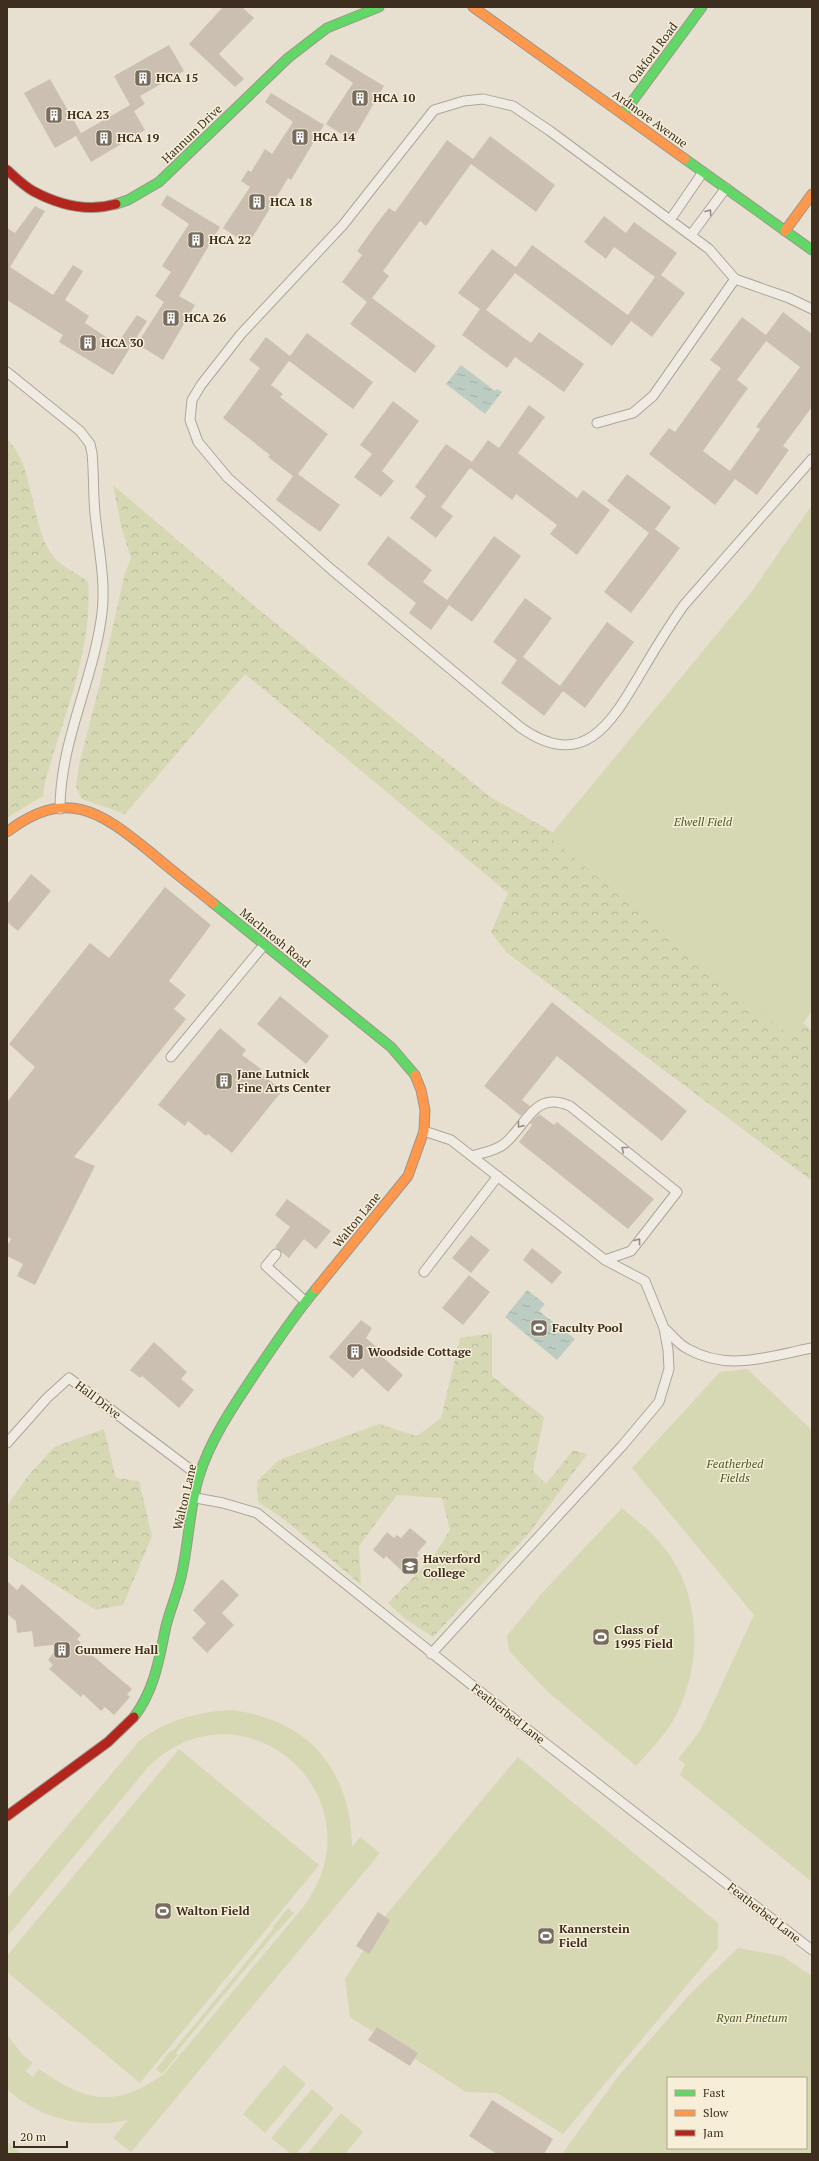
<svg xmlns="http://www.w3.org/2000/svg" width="819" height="2161" font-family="'PT Serif',serif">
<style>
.forest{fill:url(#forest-crowns)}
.green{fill:#d6d7b3;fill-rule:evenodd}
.water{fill:url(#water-ripples)}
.building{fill:#cbbfb2;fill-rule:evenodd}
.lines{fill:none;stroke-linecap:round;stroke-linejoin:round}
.lane-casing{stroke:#ada599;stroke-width:11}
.fast-casing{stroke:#9c958a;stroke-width:11}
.slow-casing{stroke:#9c958a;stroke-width:11}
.jam-casing{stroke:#9c958a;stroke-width:11}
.lane{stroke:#efebe3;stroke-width:9}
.fast{stroke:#63d668;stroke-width:9}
.slow{stroke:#ff974d;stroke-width:9}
.jam{stroke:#b3261e;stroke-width:9}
.oneway{stroke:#968c82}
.labels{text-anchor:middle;stroke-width:3;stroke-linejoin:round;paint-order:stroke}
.street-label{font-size:12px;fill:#3d2e20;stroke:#f7eed8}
.poi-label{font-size:12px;font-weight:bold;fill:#3d2e20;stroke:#f7eed8;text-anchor:start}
.park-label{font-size:12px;font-style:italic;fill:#4d5a26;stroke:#f7eed8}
</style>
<defs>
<pattern id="forest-crowns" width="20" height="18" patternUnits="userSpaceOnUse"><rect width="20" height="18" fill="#d6d7b3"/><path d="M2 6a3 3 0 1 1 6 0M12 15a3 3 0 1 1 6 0" fill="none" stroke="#b9b99a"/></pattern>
<pattern id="water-ripples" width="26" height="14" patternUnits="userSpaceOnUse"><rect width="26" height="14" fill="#bcccc2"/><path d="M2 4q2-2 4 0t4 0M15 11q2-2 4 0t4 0" fill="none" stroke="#a2b0a6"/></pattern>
</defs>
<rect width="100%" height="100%" fill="#e7e0d1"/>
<path class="forest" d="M7,439c28,26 23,88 46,117 8,11 25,17 35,26 5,68 -25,136 -43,200l-2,14 -36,22z
M113,485l145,124 231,187 187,106 136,129v150l-306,-229 -15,-20 17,-39 -263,-219 -120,140 -43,-15 -6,-13 3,-21 21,-82 25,-110 6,-15 -9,-28z
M492,1333v43l52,41 -11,54 13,13 27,-34 14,4 -57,78 -97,105 -29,-19 -16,-15 45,-46 17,-27 -8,-32 -45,-3 -38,51 2,39 -77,-66 -26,-17 -1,-21 22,-21 100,-36 38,12 24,-18 19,-80z
M104,1429l12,49 23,3 13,55 -29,69 -27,5 -89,-55v-49l21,-30 26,-29z"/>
<path class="green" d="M812,505v506l-20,27 -243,-201 201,-243z
M747,1369l65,61v452l-132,-107 5,-11 -7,-5 22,-28 54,-116 -122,-147 88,-96z
M622,1508c11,10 24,19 34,30 46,49 49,124 18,181 -10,17 -24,32 -38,47l-89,-75 -38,-40 -2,-15 34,-42z
M231,1710c77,9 120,59 121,137l8,-10 20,16 -249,299 -18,-14 15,-18c-43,9 -85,0 -119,-29l-2,-3v-53l16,20 10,8 -7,8 -8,-6 21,17 -6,-5 6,-8c47,33 76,40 125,5l140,-168c79,-108 -59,-231 -155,-140l-142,171v-39l132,-157c28,-21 57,-29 92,-31z
M179,1749l140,116 -179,218 -133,-111v-16z
M518,1757l200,166v25l-155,186 -66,-41 -31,-1 -116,-75 -5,-38 40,-63z
M288,1908l6,5 -16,18h-1l-101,122 2,2 -16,19 -6,-5 15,-19 2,1 101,-123 -1,-1z
M738,1948l44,8 30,20v178h-250l57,-79 70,-80zM668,2078h138v70h-138z
M284,2065l22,19 -41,49 -22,-19z
M312,2089l22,19 -38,46h-5l-20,-16z
M341,2113l22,19 -18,22h-38z
M7,2142l15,12h-15z"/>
<path class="water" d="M461,365l34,26 2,-2 5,3 -17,22 -39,-30z
M527,1290l18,14 -6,7 36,28 -18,21 -52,-43z"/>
<path class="building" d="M223,7h19l12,11 -35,36 25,25 -9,8 -46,-43z
M169,45l15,26 -44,25 5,8 -11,7 11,19 -54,32 -15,-26 54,-31 -16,-29z
M331,54l53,32 -32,55 -26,-17 27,-41 -28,-19z
M50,79l31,54 -26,15 -31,-55z
M271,93l53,32 -33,55 -3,-2 -40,67 -25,-17 27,-41 -9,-6 7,-11 3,2 14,-23 7,5 21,-32 -28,-20z
M490,136l65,49 -19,27 -65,-48 -45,62 -6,-5 -37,50 6,5 -17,22 64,48 -21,27 -65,-49 17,-22 -25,-20 20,-27 -5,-4 24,-33 8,-10 6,4 52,-72 26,19z
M167,195l53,32 -41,69 16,9 -32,55 -26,-16 27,-42 -9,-6 16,-24 -9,-6 27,-42 -28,-19z
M35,206l10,5 -35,56 43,28 20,-30 10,6 -18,29 24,16 -4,7 32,21 20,-29 10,6 -34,54 -54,-33 4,-7 -56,-35v-72l8,5z
M604,216l22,17 8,-11 43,31 -16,22 24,18 -33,44 -21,-16 -19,25 -97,-73 -29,37 45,33 8,-11 45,32 -20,28 -49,-35 -8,11 -45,-33 18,-26 -22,-16 34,-44 24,18 16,-22 96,70 27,-38 -41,-30 -8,12 -22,-17z
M783,312l29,22v73l-29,39 6,4 -32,45 -22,-16 -20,26 -66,-51 20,-26 6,4 46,-64 -11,-8 32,-43 24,18zM766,341l34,26 -44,60 4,2 -30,42 -27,-20 45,-63 -11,-8z
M307,333l66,49 -20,27 -64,-48 -18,24 12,9 -3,3 48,37 -30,40 42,31 -20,27 -44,-32 17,-24 -25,-19 2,-2 -47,-37 37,-50 -11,-8 17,-23 24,19z
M393,401l26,20 -37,50 12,10 -13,16 -27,-20 18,-23 -12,-9z
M529,405l16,12 -27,36 59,45 6,-8 27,20 -33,45 -27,-21 7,-9 -41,-31 -4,6 -42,-32 -29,39 12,9 -17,22 -26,-20 16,-22 -11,-9 31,-43 26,18 16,-22 11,8z
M627,474l44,33 -16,22 25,19 -49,65 -27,-21 45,-59 -42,-32z
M388,536l44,34 -9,12 24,18 47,-64 27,20 -49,66 -23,-17 -18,25 -22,-17 7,-10 -49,-39z
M525,598l27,20 -29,39 37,29 47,-64 27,20 -49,66 -22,-17 -19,25 -43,-33 16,-23 -24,-18z
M31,874l20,17 -33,40 -11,-9v-18z
M165,887l46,38 -42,56 17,14 -12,14 12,10 -112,138 21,9 -60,119 -18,-9 6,-12 -16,-8v-10l4,-7 -4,-3v-134l28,-35 -26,-23 81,-101 19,15z
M280,996l49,40 -23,28 -49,-40z
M552,1002l135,109 -25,30 -105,-85 -35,44 8,6 -9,10 -37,-30z
M220,1028l26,22 -4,5 19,14 -2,2 23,20 -50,62 -24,-19 -2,2 -18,-15 -3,5 -27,-21z
M539,1114l15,11 3,-3 97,77 -26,30 -109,-87 13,-17 -2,-2z
M287,1199l44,32 -15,18 -12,-10 -15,19 -14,-11 15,-20 -15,-12z
M471,1235l19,15 -19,23 -19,-15z
M532,1248l30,24 -10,12 -29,-24z
M469,1275l21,17 -27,33 -21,-17z
M361,1320l11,8 -6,10 13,11 -2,3 26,23 -15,17 -26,-24 -9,10 -24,-21z
M154,1342l33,30 -6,7 13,11 -15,18 -37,-32 -2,2 -10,-8z
M410,1528l17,14 -10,11 2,2 -16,17 -17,-16 -2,3 -11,-9 14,-18 7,6 3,-3 4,3z
M222,1579l17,16 -17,18 12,12 -27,28 -15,-15 14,-15 -13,-13z
M7,1581l10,9 5,-6 59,51 -4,4 4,4 -2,1 53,45 -5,5 3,3 -16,18 -9,-8 -4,4 -18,-17 -2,3 -32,-28 4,-4 -5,-5 12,-16 -26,3 -2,-16 -15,2 -1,-12 -9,-7z
M378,1912l12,8 -21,34 -13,-8z
M377,2027l41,26 -8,13 -42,-26z
M492,2100l61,39 -9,15h-47l-28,-18z"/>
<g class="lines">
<defs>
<path id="lane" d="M670,220l33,-48
M691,235l35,-47
M812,309l-23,-11 -54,-19 -26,-30 -159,-118 -37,-25 -30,-7 -19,2 -30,9 -91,115 -102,109 -40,51 -9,15 -2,20 8,22 30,36 104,92 188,157c64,46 92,-5 122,-56 13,-22 27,-45 42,-66l128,-146
M7,372l73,59 10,13 2,9c2,20 1,40 3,60 3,33 11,67 7,100 -8,66 -42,128 -42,196
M597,423l36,-10 20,-17 82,-117
M171,1057l93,-112
M424,1131l27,9 154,120 40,21 19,47 4,22 1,19 -10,33 -37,44 -191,208
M472,1156c9,-3 24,-5 32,-12 23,-18 29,-54 66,-38l107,86 -46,59 -26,9
M276,1254l-10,12 40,36
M424,1272l74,-96
M664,1328c8,7 15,17 24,21 40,23 82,7 124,-1
M7,1443l40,-45 22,-20 130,98
M196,1498l27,5 34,10 261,209 294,228"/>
<path id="fast" d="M623,114l79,-107
M685,159l127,91
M116,204l12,-4 31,-18 129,-124 39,-30 52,-21
M213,903l178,144 24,28
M134,1717c21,-28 25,-58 32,-91 4,-16 11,-32 15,-49 8,-33 8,-69 18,-101 12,-38 35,-71 57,-104 19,-28 38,-57 60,-83"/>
<path id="slow" d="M473,7l212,152
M785,231l27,-37
M7,832c58,-45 93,-21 142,19 21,18 43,35 64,52
M316,1289l92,-113 16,-45 1,-21 -4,-20 -6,-15"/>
<path id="jam" d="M7,170c8,7 17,16 26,21 26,14 55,21 83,13
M7,1816l101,-74 26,-25"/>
</defs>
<use href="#lane" class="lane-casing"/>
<use href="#fast" class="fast-casing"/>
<use href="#slow" class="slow-casing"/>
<use href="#jam" class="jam-casing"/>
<use href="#lane" class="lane"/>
<use href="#fast" class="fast"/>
<use href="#slow" class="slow"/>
<use href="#jam" class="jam"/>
</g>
<defs><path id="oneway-chevron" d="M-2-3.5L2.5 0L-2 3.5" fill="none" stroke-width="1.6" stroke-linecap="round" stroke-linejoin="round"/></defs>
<g class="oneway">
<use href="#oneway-chevron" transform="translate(709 212) rotate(-54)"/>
<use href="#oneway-chevron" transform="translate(520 1125) rotate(129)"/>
<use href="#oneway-chevron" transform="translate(624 1149) rotate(-141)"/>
<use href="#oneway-chevron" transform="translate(638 1241) rotate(-53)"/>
</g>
<defs>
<symbol id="building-square" viewBox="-11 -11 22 22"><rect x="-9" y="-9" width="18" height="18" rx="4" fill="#786c5e" stroke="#f7eed8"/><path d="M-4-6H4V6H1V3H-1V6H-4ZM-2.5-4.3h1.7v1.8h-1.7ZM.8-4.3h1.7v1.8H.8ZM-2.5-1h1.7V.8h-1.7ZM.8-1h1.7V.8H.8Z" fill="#fff"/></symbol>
<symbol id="stadium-square" viewBox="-11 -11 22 22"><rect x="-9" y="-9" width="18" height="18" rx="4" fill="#786c5e" stroke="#f7eed8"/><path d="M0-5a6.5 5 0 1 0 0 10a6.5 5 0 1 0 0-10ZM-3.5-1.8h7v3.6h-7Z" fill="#fff"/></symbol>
<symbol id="university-square" viewBox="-11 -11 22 22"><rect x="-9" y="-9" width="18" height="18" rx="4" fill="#786c5e" stroke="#f7eed8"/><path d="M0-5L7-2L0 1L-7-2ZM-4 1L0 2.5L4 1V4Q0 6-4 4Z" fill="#fff"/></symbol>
</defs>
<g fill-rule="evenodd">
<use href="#building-square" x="133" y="68" width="20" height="20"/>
<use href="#building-square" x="350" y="88" width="20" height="20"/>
<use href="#building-square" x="44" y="105" width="20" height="20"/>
<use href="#building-square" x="290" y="127" width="20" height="20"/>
<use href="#building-square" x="94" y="128" width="20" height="20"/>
<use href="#building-square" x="247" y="192" width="20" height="20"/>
<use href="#building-square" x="186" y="230" width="20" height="20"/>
<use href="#building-square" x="161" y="308" width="20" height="20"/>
<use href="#building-square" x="78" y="333" width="20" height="20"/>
<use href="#building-square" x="214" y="1071" width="20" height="20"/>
<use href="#stadium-square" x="529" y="1318" width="20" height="20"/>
<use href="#building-square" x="345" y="1342" width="20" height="20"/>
<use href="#university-square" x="400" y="1556" width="20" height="20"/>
<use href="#stadium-square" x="591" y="1627" width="20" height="20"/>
<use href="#building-square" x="52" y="1640" width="20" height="20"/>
<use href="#stadium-square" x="153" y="1901" width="20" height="20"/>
<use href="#stadium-square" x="536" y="1926" width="20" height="20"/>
</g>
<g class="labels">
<g class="street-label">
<text transform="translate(653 53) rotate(-53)" y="4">Oakford Road</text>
<text transform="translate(650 119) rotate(36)" y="4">Ardmore Avenue</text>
<text transform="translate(192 134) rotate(-44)" y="4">Hannum Drive</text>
<text transform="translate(275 938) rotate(39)" y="4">MacIntosh Road</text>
<text transform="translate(357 1220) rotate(-51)" y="4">Walton Lane</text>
<text transform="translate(98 1400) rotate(37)" y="4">Hall Drive</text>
<text transform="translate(185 1497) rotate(-77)" y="4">Walton Lane</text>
<text transform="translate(508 1714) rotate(38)" y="4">Featherbed Lane</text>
<text transform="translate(764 1913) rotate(38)" y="4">Featherbed Lane</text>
</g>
<g class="poi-label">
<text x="156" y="82">HCA 15</text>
<text x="373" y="102">HCA 10</text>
<text x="67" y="119">HCA 23</text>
<text x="313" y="141">HCA 14</text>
<text x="117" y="142">HCA 19</text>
<text x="270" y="206">HCA 18</text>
<text x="209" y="244">HCA 22</text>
<text x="184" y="322">HCA 26</text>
<text x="101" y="347">HCA 30</text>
<text x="237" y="1078">Jane Lutnick<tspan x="237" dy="14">Fine Arts Center</tspan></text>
<text x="552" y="1332">Faculty Pool</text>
<text x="368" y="1356">Woodside Cottage</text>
<text x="423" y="1563">Haverford<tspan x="423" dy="14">College</tspan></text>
<text x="614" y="1634">Class of<tspan x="614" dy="14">1995 Field</tspan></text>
<text x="75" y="1654">Gummere Hall</text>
<text x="176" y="1915">Walton Field</text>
<text x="559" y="1933">Kannerstein<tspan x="559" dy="14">Field</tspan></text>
</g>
<g class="park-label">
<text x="703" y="826">Elwell Field</text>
<text x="735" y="1468">Featherbed<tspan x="735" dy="14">Fields</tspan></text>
<text x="752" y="2022">Ryan Pinetum</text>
</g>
</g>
<rect width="819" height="2161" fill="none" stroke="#3d2e20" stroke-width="16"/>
<rect x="667" y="2077" width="140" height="72" fill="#f7eed8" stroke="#ada18e"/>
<rect x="675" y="2090" width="20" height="6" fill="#63d668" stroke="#ada18e"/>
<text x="703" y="2097" font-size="12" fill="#3d2e20">Fast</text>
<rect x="675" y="2110" width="20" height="6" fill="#ff974d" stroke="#ada18e"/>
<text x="703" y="2117" font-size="12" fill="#3d2e20">Slow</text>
<rect x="675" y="2130" width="20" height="6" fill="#b3261e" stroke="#ada18e"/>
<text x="703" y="2137" font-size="12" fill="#3d2e20">Jam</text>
<path d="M14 2141v6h53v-6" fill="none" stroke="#3d2e20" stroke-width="2"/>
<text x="20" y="2141" font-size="12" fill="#3d2e20" stroke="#f7eed8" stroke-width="3" paint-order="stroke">20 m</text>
</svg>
